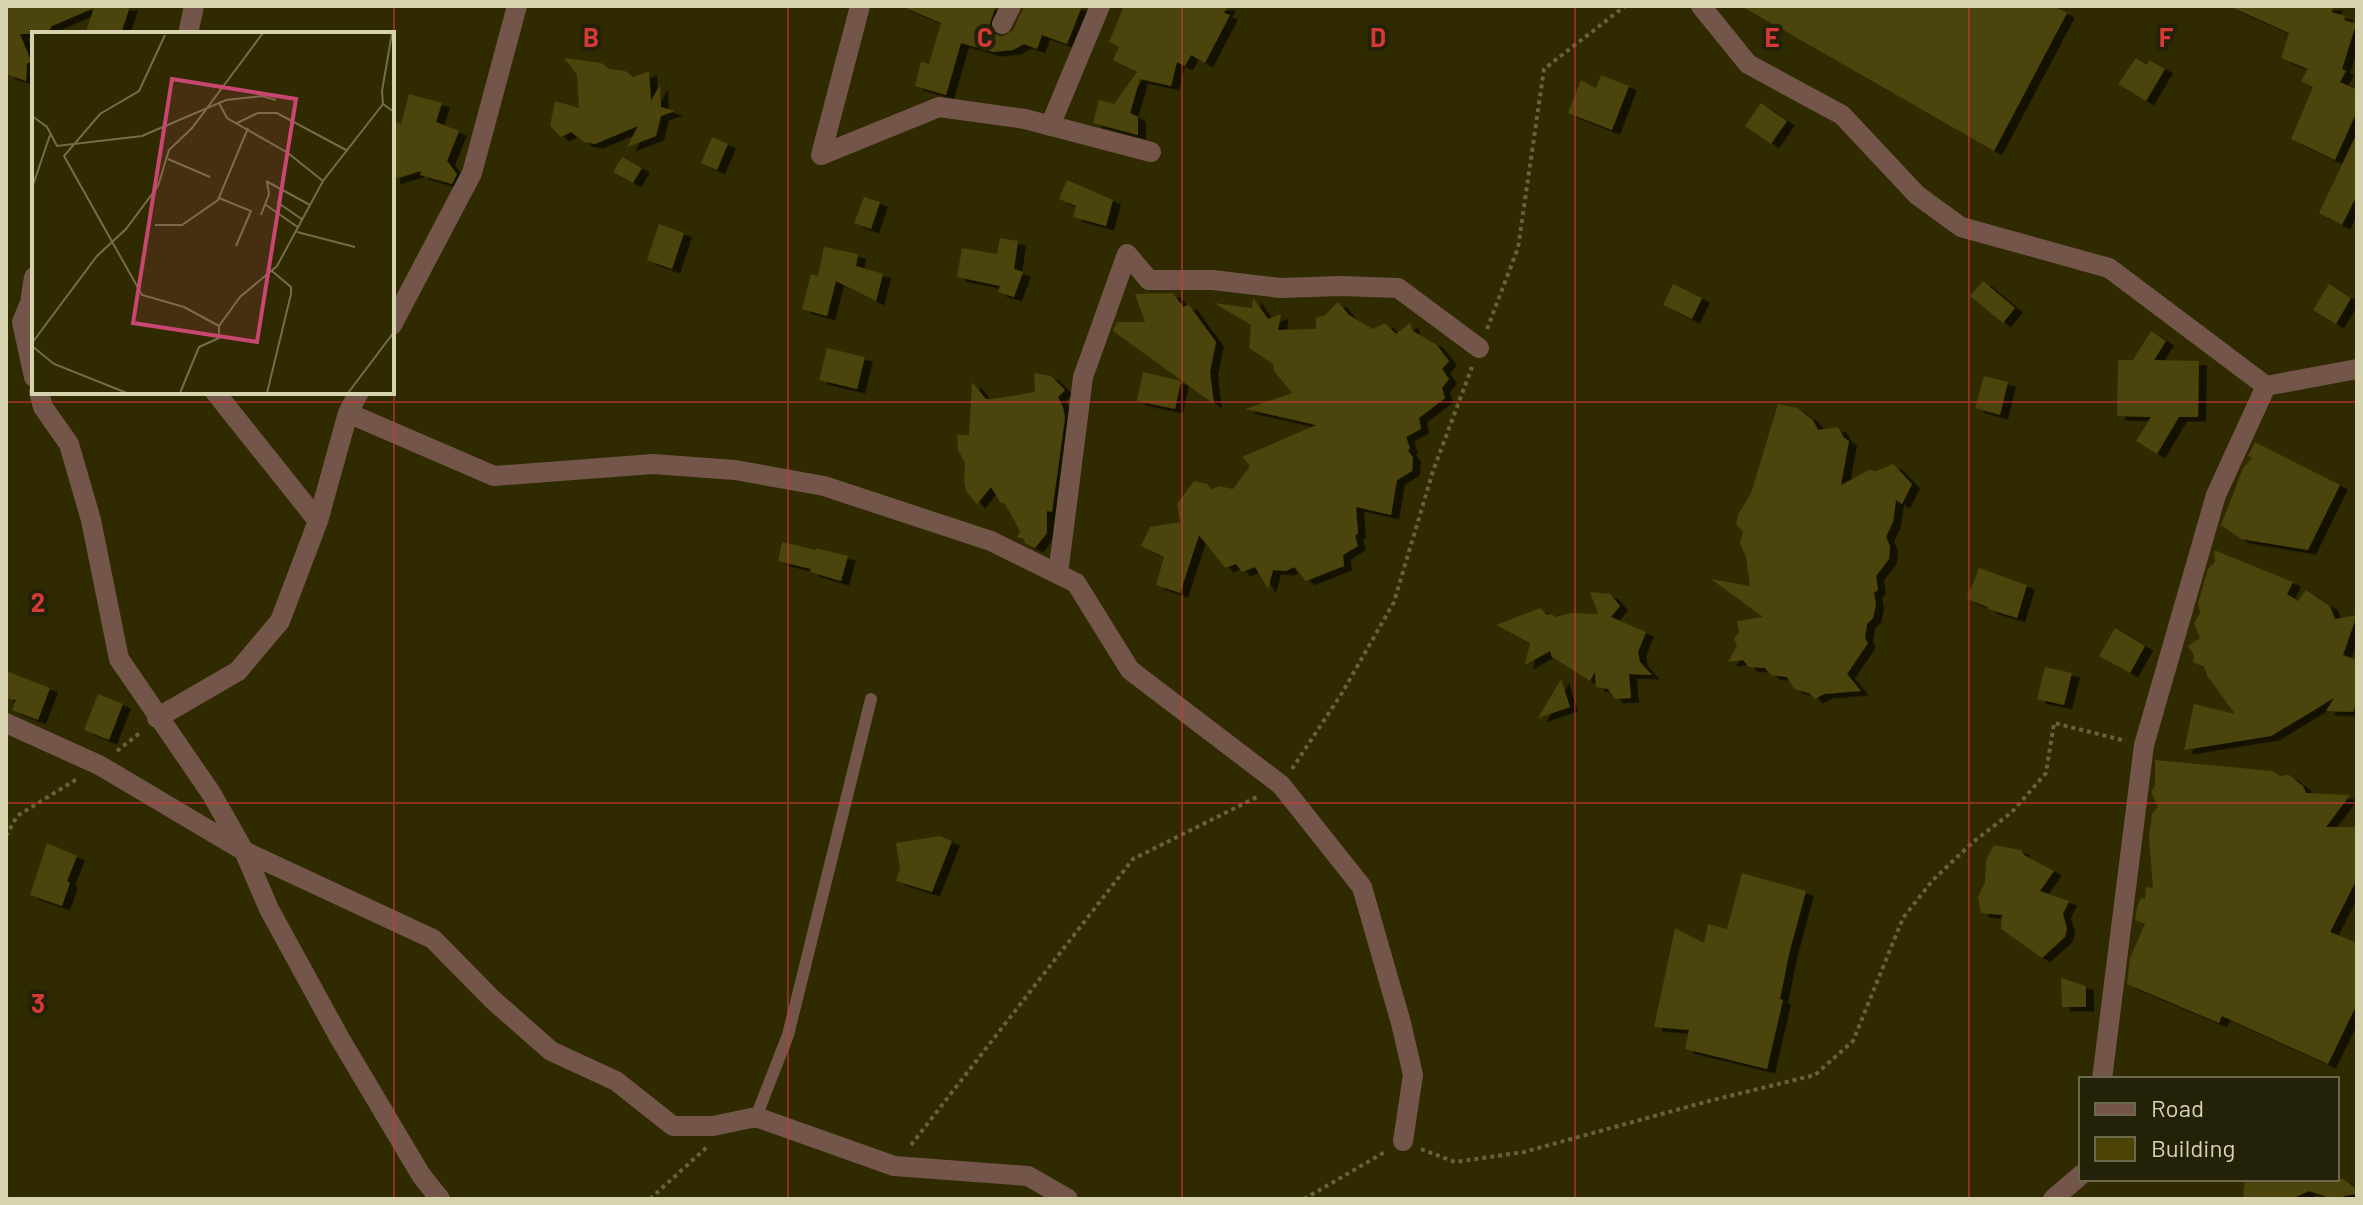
<svg xmlns="http://www.w3.org/2000/svg" width="2363" height="1205" font-family="Barlow,sans-serif">
<style>
.building{fill:#4c4407;filter:url(#shadow)}
.lines{fill:none;stroke-linecap:round;stroke-linejoin:round}
.path{stroke:#68623b;stroke-width:4;stroke-dasharray:4 4;stroke-linecap:butt}
.lane{stroke:#73554a;stroke-width:12}
.street{stroke:#73554a;stroke-width:20}
.grid{fill:none;stroke:#d63936;stroke-width:2;stroke-opacity:0.55}
.inset-road{fill:none;stroke:#736e47;stroke-width:2}
.view{fill:#c84770;fill-opacity:0.15;stroke:#c84770;stroke-width:4}
.inset-edge{fill:none;stroke:#d8d3af;stroke-width:4}
.grid-label{font-size:26px;text-anchor:middle;font-weight:bold;fill:#d63936;stroke:#242109;stroke-width:8;stroke-linejoin:round;paint-order:stroke}
</style>
<defs>
<filter id="shadow"><feDropShadow dx="8" dy="4.5" stdDeviation="0" flood-color="#0009"/></filter>
</defs>
<rect width="100%" height="100%" fill="#302a01"/>
<path class="building" d="M6,6h124l-9,28h-36l9,-26 -42,18 -6,8h-26l11,27 -4,3 -1,17 -20,-7z
M901,6h95l-7,20 3,6 10,5 11,-7 11,-24h58l-15,38 -25,-9 -5,14 -13,-5 -11,6 -20,2 -32,-9 -15,52 -31,-9 6,-24 8,2 12,-41z
M1124,6h104l-4,7 6,2 -25,48 -14,-8 -6,11 -8,-4 -6,24 -31,-7 -10,34 8,4v18l-45,-12 6,-23 15,4 23,-32 -24,-12 6,-13 -10,-5z
M1741,6h312l14,7 -73,138z
M2229,6h106l-4,6 14,4 -1,4 12,4 -14,45 4,2 -6,11 17,8v21l-22,49 -44,-21 22,-52 -12,-6 7,-12 -27,-11 8,-25z
M564,58l37,5 9,6 15,2 9,6 15,-6 2,30 9,-16 1,22 14,4 -14,5 -5,20 -29,11 11,-21 -43,18 -11,-2 -13,-10 -10,5 -11,-11 5,-25 24,7 -2,-33z
M2136,58l11,7 2,-5 16,9 -19,32 -28,-17z
M1601,75l28,11 -17,44 -44,-17 13,-33 15,8z
M409,94l33,9 -6,19 23,9 -12,30 10,13 -5,10 -32,-9 1,-4 -29,9v-60l9,4z
M1761,103l26,18 -16,23 -26,-18z
M2357,133v62l-15,30 -23,-12z
M712,137l16,7 -11,26 -16,-7z
M622,157l20,11 -9,15 -20,-11z
M1067,180l46,20 -7,26 -33,-9 3,-11 -17,-7z
M864,197l16,5 -9,27 -17,-6z
M659,224l25,9 -12,36 -25,-9z
M1000,238l18,3 -4,28 9,3 -9,25 -16,-5 2,-6 -43,-9 5,-29 35,6z
M824,247l34,7 -2,12 27,8 -7,27 -40,-20 -9,35 -25,-7 9,-35 7,2z
M1983,281l32,27 -12,15 -33,-27z
M1673,284l29,14 -10,21 -29,-14z
M2329,284l22,14 -15,26 -23,-14z
M1173,293l10,14 6,-2 27,37 -6,30 4,32 -101,-73 4,-9h28l-10,-28z
M1253,298l15,21 13,-5 -3,16 38,-1v-11l9,-3 13,-13 11,13 24,14 12,-6 11,11 14,-11 3,8 23,13 13,17 -7,8 7,10 -7,9 3,10 -26,20 2,11 -15,8 4,11 -2,3 5,6 -1,14 -15,9 -6,35 -35,-8 2,26 -3,3 3,10 -15,9 1,11 -38,15 -12,-14 -8,4 -13,-1 -5,19 -13,-22 -13,5 -6,-8 -11,4 -26,-33 -19,58 -24,-8 8,-28 -23,-11 9,-19 30,-5 -3,-18 17,-23 13,3 5,5 7,-3 14,3 17,-23 -8,-9 74,-32 -71,-16 47,-16 -18,-22 -1,-7 -24,-16 2,-23 -37,-22 38,5z
M2151,331l15,10 -12,19 45,1 -1,56h-19l-22,37 -21,-13 15,-24 -34,-1 1,-56h15z
M827,348l38,9 -8,32 -38,-9z
M1143,372l38,9 -6,28 -38,-8z
M1034,373l17,3 14,14 -7,7 5,10 2,11 -13,94 -5,-1v22l-12,15 -10,-5 -1,-4 -7,-2 3,-6 -15,-27 -5,-2 -9,-15 -14,17 -11,-13 -2,-11 1,-17 -7,-13 -1,-15h12l3,-53 14,17h6l43,-7z
M1984,376l24,6 -8,33 -25,-7z
M1778,404l19,4 16,12 5,10 20,-3 6,11 5,3 -8,44 28,-15 7,1 17,-7 19,20 -10,20 -6,-4 -3,22 -7,15 4,9 -1,13 -13,17 2,14 -4,3 2,12 -3,13 -6,6 -2,14 3,5 -21,31 14,17 -37,3 -9,5 -6,-6 -15,-4 -7,-12 -16,-2 -6,-7 -16,-1 -6,-7 -15,2 9,-16 -3,-7 5,-7 -2,-11 26,-4 -52,-38 39,7 -4,-29 -6,-14 3,-11 -7,-8 2,-9 13,-22z
M2255,442l85,43 -32,65 -67,-11 -20,-14 22,-57 9,-10 -4,-2z
M782,542l34,8v-2l32,8 -7,25 -31,-9 1,-3 -33,-8z
M2214,550l79,32 -6,12 11,7 8,-11 24,16 5,13 22,-4 -14,40 14,5v41l-4,11 -27,-1 8,-13 -63,38 -87,14 10,-46 41,10 -27,-37 -4,-10 -11,-5 1,-7 -6,-9 12,-8 -6,-14 6,-11 -2,-10 10,-34 7,-7z
M1979,568l48,17 -10,33 -29,-9v-2l-21,-8z
M1590,592l20,2 10,12 -9,11 35,15 -8,20 2,10 12,13 -23,-1 2,24 -16,1 -7,-10 -12,-2 -1,-15 -5,9 -38,-24 -2,-6 -25,14 5,-22 -34,-18 44,-17 7,7 4,-1 5,3 14,-4 28,1z
M2115,628l30,18 -15,27 -31,-17z
M2045,667l27,6 -8,32 -27,-6z
M6,671l44,17 -12,32 -26,-10 4,-10 -10,-1z
M1561,679l9,28 -32,11z
M98,694l25,10 -14,36 -25,-10z
M2155,760l118,11 7,5 9,-1 14,11 3,7 44,2 -24,32h31v52l-27,53 27,11v61l-29,60 -106,-48 -3,7 -92,-39 3,-26 15,-34 -10,-4 2,-12 4,-10 4,1 1,-12 7,1 -4,-51 3,-23 6,-7 -7,-15 4,-6z
M940,836l12,5 -20,51 -36,-11 4,-12 -4,-26z
M47,843l30,13 -10,25 3,2 -8,23 -32,-11z
M1994,845l27,5 3,5 30,16 -14,20 29,10 -6,13 4,14 -2,9 -23,21 -41,-29 1,-14 -21,-2 -3,-16 7,-15 1,-22z
M1742,873l64,18 -17,63 -9,45 3,1 -16,69 -82,-20 4,-19 -35,-3 21,-99 29,15 4,-19 19,5z
M2061,978l25,8v21h-24z
M2245,1179h98l14,10v5l-13,2 -1,3h-10l-24,-8 -18,8h-48z"/>
<g class="lines">
<path class="path" d="M1487,329l31,-81 26,-179 81,-63
M117,751l24,-19
M1292,769l50,-76 52,-91 39,-131 39,-104
M6,836l11,-20 60,-37
M911,1145l222,-286 126,-63
M1421,1149l34,13 69,-10 185,-51 106,-26 38,-34 50,-123 29,-37 41,-39 39,-30 34,-39 8,-50 72,18
M650,1199l57,-52
M1304,1199l81,-47"/>
<path class="lane" d="M756,1117l32,-82 83,-336"/>
<path class="street" d="M1701,6l47,58 94,51 75,80 44,32 148,41 157,118 91,-17
M1002,24l9,-18
M188,34l6,-28
M1050,126l50,-120
M821,155l118,-48 86,12 126,33
M821,155l39,-149
M34,277l-4,26 -8,19 12,55
M392,325l80,-152 45,-167
M39,392l4,15 26,37 22,76 28,139 92,134 33,58 25,58 70,128 82,138 19,24
M215,392l103,129
M348,413l146,63 159,-12 82,6 89,16 167,55 85,42 54,87 151,115 81,102 39,136 12,52 -10,66
M1058,574l25,-197 44,-123 22,26h64l67,8 61,-2 57,2 81,60
M157,718l81,-47 42,-50 38,-100 30,-108 11,-21
M6,723l93,42 145,86 189,88 60,61 58,51 65,30 57,45h40l43,-9 138,49 134,10 40,23
M2102,1079l42,-334 72,-250 50,-109
M2053,1199l28,-24"/>
</g>
<path class="grid" d="M394,6v1193M788,6v1193M1182,6v1193M1575,6v1193M1969,6v1193M6,402h2351M6,803h2351"/>
<g transform="translate(32 32)">
<rect width="362" height="362" fill="#302a01"/>
<path class="inset-road" d="M360,1l-10,58 1,13 11,8M133,3l-26,56 -39,23 -36,42 78,139 42,12 35,19M187,71l8,15 61,35 35,28M0,84l15,11 10,19 85,-10 84,-36 36,-4 14,4M205,91l21,-10h19l71,38M136,127l42,18M234,149l44,24M0,156l18,-53M187,166l32,13 -15,35M245,170l26,18M234,173l33,23M229,183l8,-21 -2,-12M123,193h27l36,-25 30,-72M265,200l58,15M0,311l65,-87 29,-27 32,-43 11,-36 23,-22 71,-95M0,314l22,18 73,29M148,361l19,-46 20,-9v-12l21,-29 37,-31 46,-85 60,-77M235,361l24,-99v-7l-19,-16M316,361l46,-61"/>
<path class="view" d="M140,47l124,20 -39,243 -124,-19z"/>
<rect width="362" height="362" class="inset-edge"/>
</g>
<g class="grid-label">
<text x="591" y="47">B</text>
<text x="985" y="47">C</text>
<text x="1378" y="47">D</text>
<text x="1772" y="47">E</text>
<text x="2166" y="47">F</text>
<text x="38" y="612">2</text>
<text x="38" y="1013">3</text>
</g>
<rect width="2363" height="1205" fill="none" stroke="#d8d3af" stroke-width="16"/>
<rect x="2079" y="1077" width="260" height="104" fill="#242109" stroke="#6c684b" stroke-width="2"/>
<rect x="2095" y="1103" width="40" height="12" fill="#73554a" stroke="#6c684b" stroke-width="2"/>
<text x="2151" y="1117" font-size="24" fill="#d8d3af">Road</text>
<rect x="2095" y="1137" width="40" height="24" fill="#4c4407" stroke="#6c684b" stroke-width="2"/>
<text x="2151" y="1157" font-size="24" fill="#d8d3af">Building</text>
</svg>
